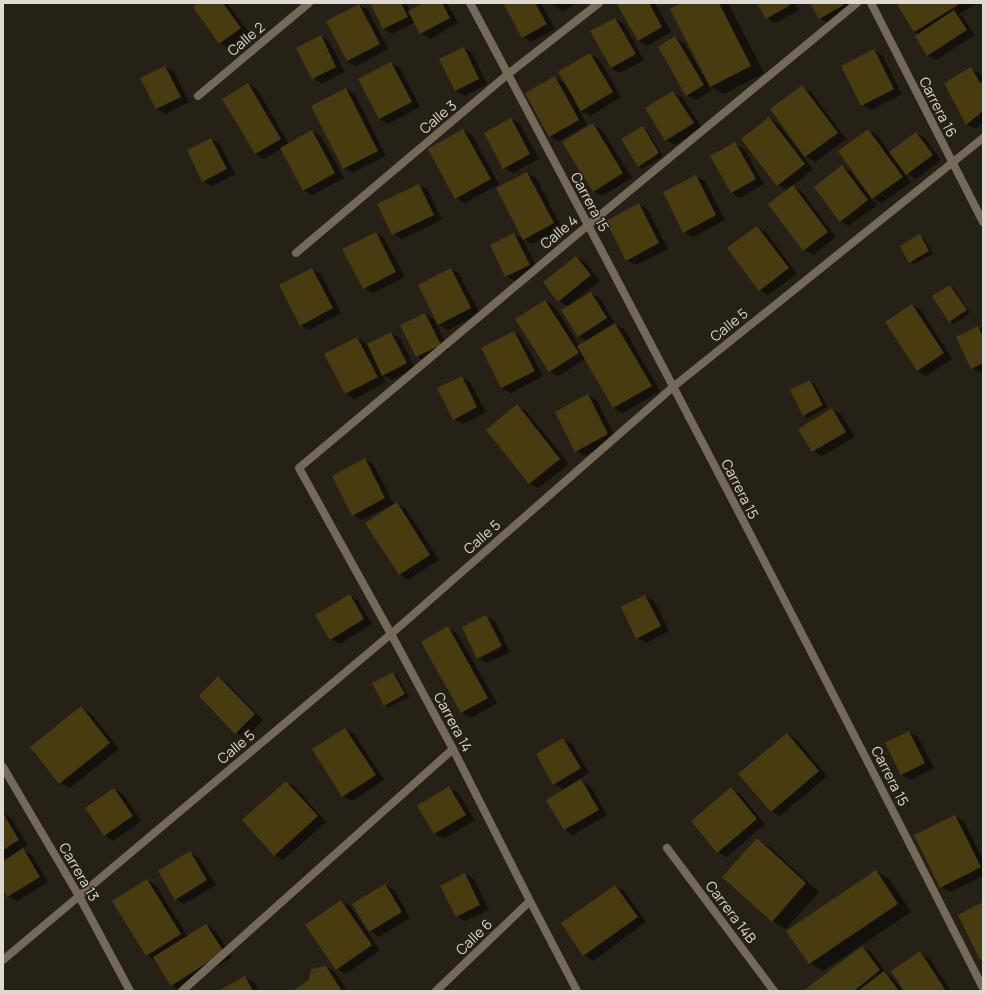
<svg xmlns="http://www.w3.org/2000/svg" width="986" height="994" font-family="Manrope,sans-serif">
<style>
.shadow{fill:#0007}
.building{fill:#493b10}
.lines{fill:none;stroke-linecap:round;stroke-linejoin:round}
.minor{stroke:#75695a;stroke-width:8}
.labels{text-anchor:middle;stroke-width:3;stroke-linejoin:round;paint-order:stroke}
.street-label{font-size:14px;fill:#dddad3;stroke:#252116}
</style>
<rect width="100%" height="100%" fill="#252116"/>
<path class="shadow" d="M201,3h26l22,30 -21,15 -9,-5z
M371,3h35l4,8 15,-8h22l11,20 -28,16 -9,-6 -6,-11 -23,12 -9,-6z
M504,3h37l14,26 -24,13 -8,-5z
M552,3h26l-15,8 -9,-5z
M622,3h33l16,29 -24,14 -8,-5z
M684,3h44l36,70 -40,21 -15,-9 3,5 -16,10 -9,-5 -28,-48 16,-9 9,5 19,32 1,-1z
M758,3h37l4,7 -24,13 -9,-5z
M811,3h37l4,7 -23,14 -9,-6z
M897,3h81l-19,11 4,3 12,18 -39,25 -9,-5 -8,-21 -4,-2z
M359,5l9,5 20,39 -32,17 -9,-5z
M615,19l9,5 20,36 -24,13 -9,-5z
M321,36l8,5 16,31 -23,12 -9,-6z
M464,48l8,5 15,31 -23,12 -9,-6z
M874,50l9,6 19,38 -31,16 -9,-5z
M590,54l9,5 22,38 -31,19 -8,-5 -6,-9 -1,1 12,22 -28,16 -9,-5 5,-59 11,7z
M391,63l9,5 20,39 -32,17 -9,-5z
M165,67l9,5 15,30 -23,12 -9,-5 -15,-31z
M971,69l9,5 3,4v45l-7,6 -9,-5 -22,-41z
M248,84l9,5 32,55 23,-13 9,5 23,42 -32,17 -9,-5 -22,-41 -17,10 -9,-6z
M802,87l9,5 35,47 -31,23 -9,-5 -34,-48z
M346,89l9,5 31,62 -34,17 -9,-5z
M673,92l9,5 20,31 -27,17 -9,-5z
M769,118l9,6 35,45 -21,17 10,6 34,45 -23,18 -9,-5 -16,-60 -10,-5z
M511,119l9,5 19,35 -26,14 -9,-5z
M593,125l9,5 30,48 -30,18 -8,-5z
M643,127l4,3 16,26 -21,13 -4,-3z
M463,130l9,5 27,49 -34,19 -9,-5z
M868,130l9,5 13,18 26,-20 9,5 16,22 -25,19 -12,-7 7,10 -29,21 -13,-7 8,9 -28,21 -9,-5 2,-54 9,5 15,20 2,-1z
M211,139l9,5 15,30 -23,12 -9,-5z
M735,144l9,5 20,35 -24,14 -9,-6z
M527,173l9,5 26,50 -30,16 -8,-5 -27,-51z
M696,176l9,5 20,39 -32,17 -9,-5z
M419,185l9,5 14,30 -40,19 -9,-5z
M639,204l9,6 20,39 -32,16 -9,-5z
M757,227l9,5 31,42 -29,21 -8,-5z
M376,233l8,5 21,39 -32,16 -9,-5z
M514,234l9,5 15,31 -23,11 -9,-5z
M920,236l4,2 9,16 -19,10 -4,-2z
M576,257l9,5 15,19 -31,24 1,1 21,-13 9,5 15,26 9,5 36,62 -37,22 -9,-5 -28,-49 -28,17 -9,-5 -4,-70 9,5 25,39 8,-4 -8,-5 -10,-29 -10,-6z
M312,269l9,5 20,39 -32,17 -9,-5z
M451,269l8,5 21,39 -32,17 -9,-5 -20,-40z
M950,286l4,2 16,25 -16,11 -4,-3z
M912,305l9,5 31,49 -26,17 -9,-5z
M425,314l9,5 15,31 -24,12 -8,-6z
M978,327l5,3v42l-2,1 -9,-5z
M514,332l8,5 21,39 -32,17 -9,-5 -20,-39z
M391,333l9,5 15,30 -23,12 -10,-5 4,7 -31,17 -9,-5 11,-56 9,5 1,2z
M462,377l8,5 16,30 -23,12 -9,-5z
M810,381l5,3 12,23 -19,11 -5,-3z
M588,395l9,6 20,39 -32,16 -9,-5z
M517,406l9,5 43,53 -31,24 -8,-5z
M832,409l9,5 14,23 -33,19 -9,-5z
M365,459l8,5 21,40 -32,16 -9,-5z
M397,504l9,5 33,51 -31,20 -8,-6z
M350,595l8,6 14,23 -32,20 -9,-5z
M645,596l9,5 15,30 -23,12 -9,-5z
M486,616l9,5 15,31 -23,11 -9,-5z
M448,628l9,5 40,70 -26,15 -9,-5 -39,-71z
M393,673l4,2 12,22 -20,10 -4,-2z
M218,677l9,6 36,37 -18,18 -9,-5z
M81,708l9,5 29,36 -50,39 -9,-5 -28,-36z
M345,729l9,5 30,46 -32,21 -9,-5z
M909,732l9,5 16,31 -23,12 -9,-5z
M787,734l9,5 31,37 -47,40 -9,-5z
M563,739l9,5 17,29 -26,16 -9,-5z
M581,781l9,5 17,29 -34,20 -9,-6z
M287,782l8,5 31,35 -43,38 -8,-5z
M449,788l9,5 17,27 -32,19 -9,-6z
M114,789l9,5 18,27 -28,20 -9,-6z
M731,789l9,5 25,30 -38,33 -9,-5z
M3,813l8,5 16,27 -5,4 10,6 16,27 -31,19 -9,-5 -5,-9z
M955,816l9,5 19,39v16l-33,16 -9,-5z
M757,840l13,7 49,45 -33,37 -14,-8z
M190,853l9,5 17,27 -32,19 -9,-5z
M876,871l13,8 22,33 -88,59 -13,-8z
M465,874l9,5 15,31 -24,11 -9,-5z
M147,880l9,5 32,52 18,-12 9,5 17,27 -52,33 -9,-5 -15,-24 -9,-5 -34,-55z
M385,885l9,5 16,28 -31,19 -9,-6 -16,-27z
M615,886l9,5 22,31 -53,39 -9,-6z
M341,901l9,5 30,44 -34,24 -9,-5z
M862,947l9,5 17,23 5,3 10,13h-98z
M920,953l9,5 22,33h-45z
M326,967l9,5 12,19h-53l16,-10z
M245,977l9,5 5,9h-39z"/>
<path class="building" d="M199,3h24l18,25 -22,16 -26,-37z
M370,3h31l7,14 -25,12z
M423,3h19l8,15 -30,16 -12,-23z
M503,3h32l12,21 -25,14z
M620,3h29l13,24 -24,14 -21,-37z
M681,3h38l32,63 -41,21 -40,-78z
M757,3h32l1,2 -24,14z
M810,3h33l1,2 -25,14z
M896,3h65l-47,29z
M359,4l21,40 -33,17 -21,-40z
M954,10l13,20 -40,26 -12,-20z
M615,18l21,36 -25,14 -21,-37z
M321,35l15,32 -24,12 -16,-31z
M675,36l29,49 -18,11 -28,-49z
M464,47l15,32 -24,12 -16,-32z
M874,49l20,40 -33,17 -20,-40z
M590,53l23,39 -32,19 -23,-39z
M391,62l21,40 -33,17 -21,-40z
M165,66l16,31 -25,12 -16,-31z
M971,67l9,16 3,-2v30l-17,14 -22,-42z
M555,76l24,44 -30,17 -24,-44z
M248,83l33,56 -26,15 -33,-55z
M802,85l36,48 -33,24 -35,-48z
M346,88l32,63 -35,18 -32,-63z
M673,91l21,32 -29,18 -20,-33z
M769,117l36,47 -28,22 -36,-47z
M511,118l19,36 -27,15 -19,-36z
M593,123l30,50 -30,19 -31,-50z
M643,126l16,27 -21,14 -17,-28z
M463,129l28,50 -36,20 -27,-50z
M868,129l35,48 -31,22 -34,-48z
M312,130l23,43 -32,18 -23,-43z
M916,132l17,23 -27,20 -17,-23z
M211,138l16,31 -25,13 -15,-32z
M735,142l21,37 -25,14 -21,-37z
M842,165l26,35 -28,22 -26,-35z
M527,172l27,51 -31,17 -27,-52z
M696,175l20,40 -33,18 -20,-41z
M419,184l15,31 -42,20 -15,-31z
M793,185l35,47 -25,19 -35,-47z
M639,203l20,40 -33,18 -20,-40z
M757,226l32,42 -30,23 -32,-43z
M376,232l20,40 -33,17 -21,-40z
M514,233l16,32 -25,12 -15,-32z
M920,234l9,17 -20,12 -9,-17z
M576,256l15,19 -33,27 -15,-20z
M312,268l21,40 -33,18 -21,-41z
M451,268l20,40 -33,17 -20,-40z
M950,285l17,25 -18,12 -17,-26z
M591,292l16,26 -29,19 -17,-27z
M545,300l34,53 -30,19 -34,-53z
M912,304l32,49 -27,18 -32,-49z
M425,313l16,32 -25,12 -16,-32z
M615,323l37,63 -39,22 -36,-62z
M978,326l5,11v26l-12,6 -15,-32z
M514,331l21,40 -34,17 -20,-40z
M391,332l16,31 -25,13 -15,-32z
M357,337l21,40 -33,17 -21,-40z
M462,376l15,31 -24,13 -16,-32z
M810,380l13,25 -20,11 -13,-26z
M588,394l20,40 -33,18 -20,-40z
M517,404l43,55 -31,25 -43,-54z
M832,408l14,24 -34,20 -14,-23z
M365,458l20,40 -33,18 -20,-40z
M397,502l33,53 -31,20 -34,-52z
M350,594l14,25 -34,21 -15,-25z
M645,595l16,31 -25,13 -15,-32z
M486,615l16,31 -25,13 -15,-32z
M448,626l40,72 -27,15 -40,-71z
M393,672l12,22 -21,12 -12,-23z
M218,676l37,38 -20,20 -36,-38z
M81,706l29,37 -51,41 -29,-37z
M345,728l31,47 -34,22 -30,-48z
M909,731l16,32 -24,12 -16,-32z
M787,733l32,38 -48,41 -33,-38z
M563,738l18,30 -28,17 -17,-31z
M581,779l18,31 -35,20 -18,-30z
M286,781l32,35 -44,40 -32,-36z
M449,786l17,29 -32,19 -17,-28z
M731,787l26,32 -40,34 -26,-32z
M114,788l19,28 -29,20 -19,-28z
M3,813l16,27 -16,10z
M955,815l26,52 -41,21 -26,-53z
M757,838l49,45 -34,39 -50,-45z
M23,848l17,29 -33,20 -4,-8v-28z
M190,851l17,29 -32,20 -17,-29z
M876,870l22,34 -89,60 -23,-33z
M465,873l15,32 -24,12 -16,-31z
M147,879l34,55 -35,22 -34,-55z
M385,884l17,28 -33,20 -17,-28z
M615,885l23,32 -55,39 -22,-33z
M341,900l31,45 -36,25 -31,-45z
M983,902v57l-3,1 -22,-45z
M206,924l18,28 -53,34 -18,-29z
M862,946l18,24 -26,21h-51z
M920,951l26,40h-42l-13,-20z
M326,966l16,25h-50l17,-11 2,-11z
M884,971l15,20h-41z
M245,976l8,15h-35z"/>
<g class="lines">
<path class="minor" d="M470,3c175,327 346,655 513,985
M871,3l112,219
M198,96l111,-93
M296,253l212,-179 91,-71
M3,767l76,129 51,95
M667,848l107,143
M3,960l388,-326 282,-247 310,-249
M182,991l271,-242
M436,991l94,-90
M577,991l-47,-90 -77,-152 -62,-115 -92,-166 288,-242 270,-223"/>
</g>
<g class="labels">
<g class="street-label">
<text transform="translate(246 39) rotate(-40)" y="5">Calle 2</text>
<text transform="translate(938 107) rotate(63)" y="5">Carrera 16</text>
<text transform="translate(438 117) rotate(-40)" y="5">Calle 3</text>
<text transform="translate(590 202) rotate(62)" y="5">Carrera 15</text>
<text transform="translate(559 232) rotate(-40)" y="5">Calle 4</text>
<text transform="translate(729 325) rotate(-39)" y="5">Calle 5</text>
<text transform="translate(740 489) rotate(63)" y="5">Carrera 15</text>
<text transform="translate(482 537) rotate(-41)" y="5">Calle 5</text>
<text transform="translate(453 722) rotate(62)" y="5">Carrera 14</text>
<text transform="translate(236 747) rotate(-40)" y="5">Calle 5</text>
<text transform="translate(890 776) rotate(63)" y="5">Carrera 15</text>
<text transform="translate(79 872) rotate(60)" y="5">Carrera 13</text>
<text transform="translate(731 912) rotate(53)" y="5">Carrera 14B</text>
<text transform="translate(474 937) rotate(-44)" y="5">Calle 6</text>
</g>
</g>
<rect width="986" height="994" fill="none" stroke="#dddad3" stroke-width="8"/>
</svg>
